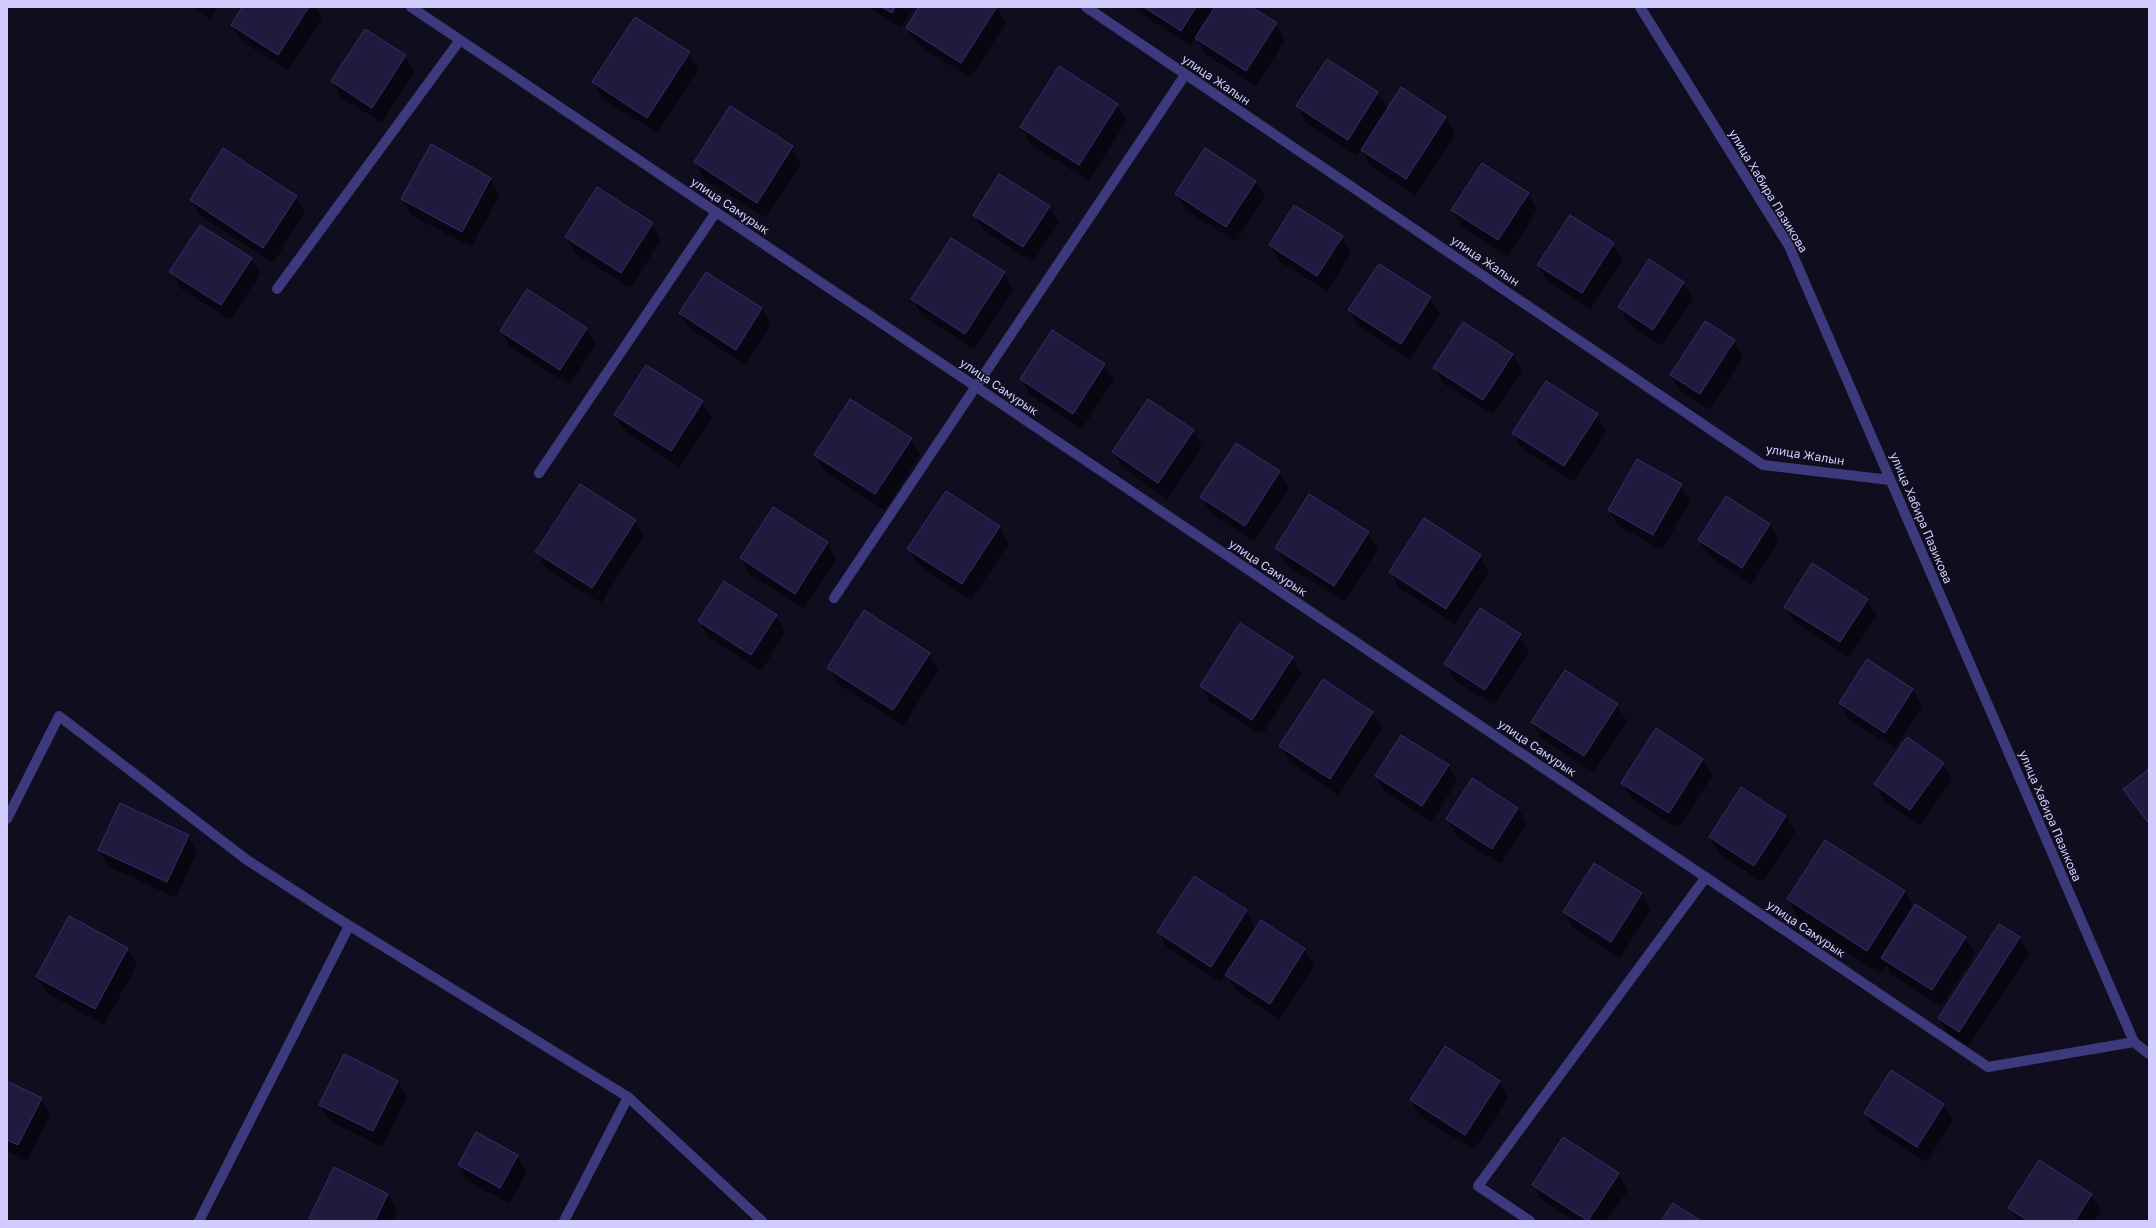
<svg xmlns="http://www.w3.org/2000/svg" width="2156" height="1228" font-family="'Golos Text',sans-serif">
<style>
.shadow{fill:#0007}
.building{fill:#211a3f;stroke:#392c6b}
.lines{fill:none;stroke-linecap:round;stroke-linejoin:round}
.minor{stroke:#3c397d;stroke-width:10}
.labels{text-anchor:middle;stroke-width:3;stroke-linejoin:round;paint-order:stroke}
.street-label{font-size:12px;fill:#d2ccfe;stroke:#100d1f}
</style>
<rect width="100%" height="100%" fill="#100d1f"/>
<path class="shadow" d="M192,7h26l-8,12z
M243,7h73l6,11 -34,53 -47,-30 -9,-16z
M867,7h48l-14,21z
M921,7h76l9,16 -36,55 -53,-34 -10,-16z
M1135,7h114l27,17 9,16 -29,46 -51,-32 -9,-17 -6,9 -52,-34z
M689,53l9,16 -41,64 -54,-34 -10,-17z
M405,56l9,16 -32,51 -41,-26 -9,-16z
M1327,61l50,32 11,17 58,7 9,17 -40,61 -44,-29 -10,-17 -4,6 -51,-32 -9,-17z
M1117,105l10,16 -39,60 -58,-38 -9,-16z
M792,147l9,16 -35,55 -62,-39 -9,-17z
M490,179l10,16 -29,52 -60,-32 -9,-16z
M1256,181l9,16 -29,45 -50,-32 -10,-16z
M1528,194l9,16 -29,46 -46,-29 -10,-17z
M296,197l9,16 -32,50 -73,-47 -9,-16z
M1049,207l10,16 -26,39 -49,-31 -10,-16z
M652,224l9,16 -31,48 -55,-35 -9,-16z
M1342,237l9,16 -24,38 -48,-30 -9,-16z
M1613,244l10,16 -32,49 -44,-28 -9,-16z
M251,258l9,16 -30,46 -50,-32 -9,-16z
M706,273l56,36 9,16 -26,40 -55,-36 -10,-16z
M1004,273l9,16 -39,60 -52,-33 -9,-16z
M1683,283l10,16 -31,47 -34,-23 -9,-16z
M1430,298l10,16 -30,46 -51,-33 -10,-17z
M586,329l10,16 -26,40 -60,-38 -9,-16z
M1734,341l9,16 -34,53 -29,-18 -9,-17z
M1513,355l9,16 -29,44 -49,-31 -10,-16z
M1104,364l10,16 -32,49 -52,-34 -9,-16z
M646,367l56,35 10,16 -32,49 -56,-36 -9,-16z
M1597,415l9,16 -32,51 -52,-33 -9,-16z
M1193,431l9,16 -35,52 -44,-31 -10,-16z
M911,439l9,16 -35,55 -60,-38 -9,-17z
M1279,472l10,16 -35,54 -43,-28 -9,-16z
M1681,485l9,16 -28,49 -43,-24 -10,-16z
M1310,496l58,37 10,16 -34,53 -59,-38 -9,-16z
M1727,497l43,28 9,16 -27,43 -43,-28 -10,-16z
M635,520l9,16 -43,67 -55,-35 -9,-16z
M999,526l10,17 -38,57 -53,-35 -10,-16z
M827,543l9,16 -32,50 -54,-34 -9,-17z
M1480,556l9,16 -34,52 -56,-36 -9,-16z
M1867,600l10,16 -28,42 -54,-35 -10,-16z
M776,616l10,16 -25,39 -53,-34 -9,-16z
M1520,635l9,16 -35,54 -39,-25 -9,-16z
M929,654l10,16 -36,56 -65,-42 -9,-16z
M1292,658l10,16 -40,61 -52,-33 -9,-16z
M1867,661l46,29 9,16 -27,42 -46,-28 -9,-17z
M1323,681l50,32 9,16 -43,66 -49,-33 -9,-16z
M1617,705l10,16 -33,51 -53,-34 -9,-16z
M1656,730l47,30 9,16 -34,52 -46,-29 -10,-16z
M1943,764l9,16 -32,46 -36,-26 -9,-16z
M1448,765l9,17 -26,40 -46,-30 -9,-16z
M2149,771v55l-25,-37z
M1518,808l9,16 -26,40 -45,-28 -9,-17z
M1785,816l10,16 -32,50 -44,-28 -9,-16z
M188,836l9,16 -21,46 -68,-32 -9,-16z
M1825,841l80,51 9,16 1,-2 50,32 10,16 -34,52 -50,-32 -4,-9 -6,9 -80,-51 -13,-24z
M1595,864l47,30 9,16 -31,48 -47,-30 -9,-16z
M1246,911l10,18 48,20 10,17 -35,53 -43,-28 -10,-17 -6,8 -52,-34 -10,-16z
M1999,925l21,13 9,16 -61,93 -20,-13 -9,-16z
M127,949l10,16 -33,60 -57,-32 -10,-16z
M1891,1071l53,34 9,16 -26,41 -53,-33 -9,-16z
M398,1081l9,16 -25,50 -53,-26 -9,-16z
M7,1082l34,17 9,16 -23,46 -20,-10z
M1499,1082l9,16 -34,52 -54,-34 -9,-16z
M517,1156l10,16 -18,31 -41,-22 -9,-16z
M1618,1174l10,16 -21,31h-33l-31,-20 -10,-16z
M388,1195l9,16 -5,10h-80l-2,-3z
M2091,1195l10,16 -7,10h-77l-8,-13z"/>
<path class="building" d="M242,7h67l-31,48 -47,-30z
M882,7h13l-3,6z
M919,7h78l-36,56 -55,-35z
M1144,7h52l-15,24z
M1215,7h36l26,16 -31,48 -51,-33z
M635,17l55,35 -43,66 -55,-36z
M365,29l41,26 -34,53 -41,-27z
M1327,59l51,33 -30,48 -52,-34z
M1059,66l59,38 -39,61 -59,-38z
M1401,87l45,30 -40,62 -45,-29z
M730,106l63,40 -36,57 -63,-41z
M431,144l60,34 -29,54 -61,-33z
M223,148l74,48 -34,52 -73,-48z
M1205,148l51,33 -30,46 -51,-33z
M1482,163l47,30 -31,47 -47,-30z
M999,174l51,32 -27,41 -50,-32z
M597,187l56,36 -32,50 -56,-36z
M1294,205l49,31 -26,40 -48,-31z
M1570,215l44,28 -32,50 -45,-28z
M200,225l52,33 -31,47 -52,-33z
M951,238l54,34 -40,62 -54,-35z
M1649,259l35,23 -31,48 -35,-23z
M1379,264l52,33 -30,47 -53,-34z
M706,272l56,36 -26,42 -57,-37z
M527,289l60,39 -27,42 -60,-39z
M1705,321l30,19 -35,54 -30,-19z
M1463,322l50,32 -30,46 -50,-32z
M1052,330l53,34 -32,50 -53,-35z
M646,365l57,36 -32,50 -57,-36z
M1546,381l52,33 -34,52 -52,-33z
M850,399l62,39 -37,56 -61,-39z
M1148,399l46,31 -36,53 -46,-31z
M1236,443l44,28 -35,55 -45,-29z
M1637,459l45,25 -29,51 -45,-25z
M580,484l56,36 -44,68 -57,-36z
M946,491l54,35 -38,58 -55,-35z
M1309,494l60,38 -35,54 -59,-38z
M1726,496l44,28 -28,44 -44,-28z
M773,507l55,35 -33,52 -55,-36z
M1424,518l57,37 -35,54 -57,-37z
M1812,563l56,36 -28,43 -56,-35z
M724,581l53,34 -26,40 -53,-34z
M1480,608l41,26 -36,56 -41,-26z
M864,610l66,43 -37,57 -66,-42z
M1240,623l53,34 -41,63 -52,-34z
M1867,659l46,30 -28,44 -46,-30z
M1565,670l53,34 -34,52 -53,-34z
M1323,679l50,33 -43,67 -51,-33z
M1656,728l47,31 -34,54 -48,-30z
M1401,735l48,30 -27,41 -47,-30z
M1907,737l37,26 -34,47 -36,-26z
M2149,769v55l-26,-35z
M1472,778l46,30 -26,41 -46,-30z
M1741,787l45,29 -32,50 -45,-29z
M120,803l69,32 -22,47 -69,-32z
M1825,840l80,51 -38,60 -80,-52z
M1594,863l48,30 -31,49 -48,-30z
M1194,876l53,34 -36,57 -54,-35z
M1915,904l51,33 -34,53 -51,-32z
M69,916l59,32 -33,61 -59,-32z
M1261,920l44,29 -35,55 -45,-29z
M1999,924l21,13 -61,95 -21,-14z
M1445,1046l55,35 -35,54 -55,-35z
M344,1054l54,27 -25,50 -54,-26z
M1891,1070l53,34 -27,43 -53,-34z
M7,1081l35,17 -24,47 -11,-5z
M476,1132l42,23 -18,33 -42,-23z
M1563,1137l56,36 -31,48 -56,-36z
M2039,1160l53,34 -17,27h-47l-20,-13z
M334,1167l54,27 -13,27h-59l-7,-3z
M1673,1203l28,18h-40z"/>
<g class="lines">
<path class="minor" d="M411,7l1577,1060 146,-25
M1086,7l677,458 127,15
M1640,7l149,239 345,796 15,12
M277,289l183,-249
M539,473l177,-261
M834,598l351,-523
M7,819l52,-103 188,144 82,53 299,184 134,124
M199,1221l150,-295
M564,1221l64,-124
M1530,1221l-52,-35 228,-309"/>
</g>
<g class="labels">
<g class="street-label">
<text transform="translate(1216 80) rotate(34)" y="4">улица Жалын</text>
<text transform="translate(1768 191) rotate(59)" y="4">улица Хабира Пазикова</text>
<text transform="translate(730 206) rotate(34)" y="4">улица Самурык</text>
<text transform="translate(1485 261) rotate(34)" y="4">улица Жалын</text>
<text transform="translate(999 387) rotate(34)" y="4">улица Самурык</text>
<text transform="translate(1805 455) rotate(9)" y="4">улица Жалын</text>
<text transform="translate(1921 518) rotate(67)" y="4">улица Хабира Пазикова</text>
<text transform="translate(1268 568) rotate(34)" y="4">улица Самурык</text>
<text transform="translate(1537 748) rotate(34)" y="4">улица Самурык</text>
<text transform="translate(2050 816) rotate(67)" y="4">улица Хабира Пазикова</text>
<text transform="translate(1806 929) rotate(34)" y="4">улица Самурык</text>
</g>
</g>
<rect width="2156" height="1228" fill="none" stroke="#d2ccfe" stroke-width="16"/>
</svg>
